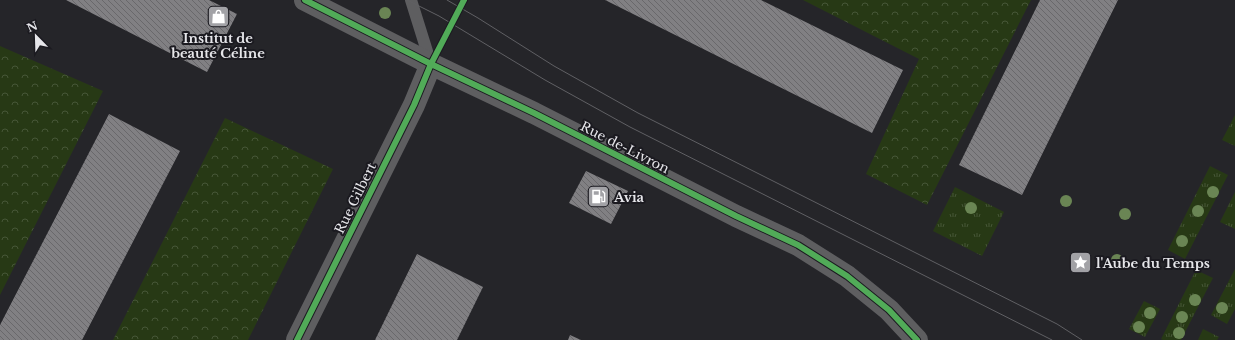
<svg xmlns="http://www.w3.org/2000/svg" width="1235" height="340" font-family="'Libre Baskerville',serif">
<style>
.grass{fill:url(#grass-tufts)}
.park{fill:url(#park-crowns)}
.building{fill:url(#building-back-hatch)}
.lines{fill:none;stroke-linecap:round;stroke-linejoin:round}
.lane{stroke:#5e5e60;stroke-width:12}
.street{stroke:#5e5e60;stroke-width:22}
.tram{stroke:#606064;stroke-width:1}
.cycleway-casing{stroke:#1b1a20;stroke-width:8}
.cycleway{stroke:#51ab58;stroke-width:6}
.tree{fill:#6a8554}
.labels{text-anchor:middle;stroke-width:4;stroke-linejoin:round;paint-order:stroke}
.poi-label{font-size:13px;font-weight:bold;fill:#e6e6ea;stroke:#1b1a20;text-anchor:start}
.street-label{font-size:13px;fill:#e6e6ea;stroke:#1b1a20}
</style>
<defs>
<pattern id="grass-tufts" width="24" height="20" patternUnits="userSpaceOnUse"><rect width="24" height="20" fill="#273915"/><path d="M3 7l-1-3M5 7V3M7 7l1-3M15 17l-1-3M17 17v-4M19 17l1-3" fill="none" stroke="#465637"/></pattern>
<pattern id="park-crowns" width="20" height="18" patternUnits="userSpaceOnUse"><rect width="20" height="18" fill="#273915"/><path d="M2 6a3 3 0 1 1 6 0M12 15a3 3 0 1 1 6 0" fill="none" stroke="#465637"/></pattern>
<pattern id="building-back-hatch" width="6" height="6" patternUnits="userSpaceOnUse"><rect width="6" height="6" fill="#818083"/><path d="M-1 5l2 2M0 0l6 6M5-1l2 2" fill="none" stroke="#69686b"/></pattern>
</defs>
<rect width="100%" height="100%" fill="#252529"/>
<path class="grass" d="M1235,115v31l-13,-6z
M1210,166l18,9 -43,84 -17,-9z
M955,187l49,25 -22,44 -49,-25z
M1235,192v37l-15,-7z
M1235,269v40l-8,15 -16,-9z
M1196,270l17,8 -32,62h-18l-2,-1z
M1144,301l16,8 -15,28 -16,-8z
M1203,329l16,8 -2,3h-19z"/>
<path class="park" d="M803,0h228l-104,205 -61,-31 53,-115z
M0,46l103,45 -103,204z
M225,118l108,51 -85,171h-135z"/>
<path class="building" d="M66,0h143l28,14 -30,58z
M605,0h156l142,70 -31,63z
M1040,0h78l-96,195 -63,-30z
M109,114l71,37 -98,189h-82v-15z
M586,171l42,20 -17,33 -42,-21z
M417,254l66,33 -26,53h-82z
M570,335l11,5h-13z"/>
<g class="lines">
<path class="lane" d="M411,0l20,64"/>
<path class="street" d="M305,0l126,64 103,49 202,103 62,29 49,31 42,34 28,30
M297,340l117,-235 17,-41"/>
<path class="tram" d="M407,0l32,16 106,64 85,47 422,213
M447,0l31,18 76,48 84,47 419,211 25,16"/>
<defs>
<path id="cycleway" d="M305,0l126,64 103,49 202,103 62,29 49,31 42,34 28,30
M297,340l117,-235 17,-41 33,-64"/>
</defs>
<use href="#cycleway" class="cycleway-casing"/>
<use href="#cycleway" class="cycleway"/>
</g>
<g class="tree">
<circle cx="385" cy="13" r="6"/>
<circle cx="1213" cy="192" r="6"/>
<circle cx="1066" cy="201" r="6"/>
<circle cx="971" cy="208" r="6"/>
<circle cx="1198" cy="211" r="6"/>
<circle cx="1125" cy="214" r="6"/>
<circle cx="1182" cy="241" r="6"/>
<circle cx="1117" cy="260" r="6"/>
<circle cx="1195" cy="300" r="6"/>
<circle cx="1222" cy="308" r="6"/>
<circle cx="1150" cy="313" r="6"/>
<circle cx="1182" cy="317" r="6"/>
<circle cx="1139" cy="327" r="6"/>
<circle cx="1179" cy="333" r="6"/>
</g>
<defs>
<symbol id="shop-square" viewBox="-11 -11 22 22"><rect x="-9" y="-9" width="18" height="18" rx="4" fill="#a2a2a6" stroke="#1b1a20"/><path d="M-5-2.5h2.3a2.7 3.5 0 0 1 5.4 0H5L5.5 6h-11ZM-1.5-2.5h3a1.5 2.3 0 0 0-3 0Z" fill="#fff"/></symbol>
<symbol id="fuel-square" viewBox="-11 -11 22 22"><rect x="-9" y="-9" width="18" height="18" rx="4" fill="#a2a2a6" stroke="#1b1a20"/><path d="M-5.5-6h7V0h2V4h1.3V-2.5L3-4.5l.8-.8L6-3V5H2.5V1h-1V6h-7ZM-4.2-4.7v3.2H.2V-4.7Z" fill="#fff"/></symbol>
<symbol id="sight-square" viewBox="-11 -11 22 22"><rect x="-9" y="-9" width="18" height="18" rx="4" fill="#a2a2a6" stroke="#1b1a20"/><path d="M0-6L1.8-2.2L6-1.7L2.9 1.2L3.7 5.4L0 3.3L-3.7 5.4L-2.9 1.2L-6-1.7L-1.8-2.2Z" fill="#fff"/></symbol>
</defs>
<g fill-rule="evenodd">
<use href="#shop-square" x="206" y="4" width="25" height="25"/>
<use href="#fuel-square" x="586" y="184" width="25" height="25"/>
<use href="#sight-square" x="1068" y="250" width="25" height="25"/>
</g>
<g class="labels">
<g class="poi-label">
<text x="218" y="43" text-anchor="middle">Institut de<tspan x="218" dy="15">beauté Céline</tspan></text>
<text x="614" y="202">Avia</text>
<text x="1096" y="268">l'Aube du Temps</text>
</g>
<g class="street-label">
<text transform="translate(625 147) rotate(27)" y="5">Rue de-Livron</text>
<text transform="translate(355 198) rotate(-64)" y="5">Rue Gilbert</text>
</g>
</g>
<g transform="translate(36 36) rotate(337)" stroke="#1b1a20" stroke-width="3" paint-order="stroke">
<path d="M0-3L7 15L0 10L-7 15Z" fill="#e6e6ea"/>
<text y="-6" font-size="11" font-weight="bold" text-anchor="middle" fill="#e6e6ea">N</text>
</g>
</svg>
